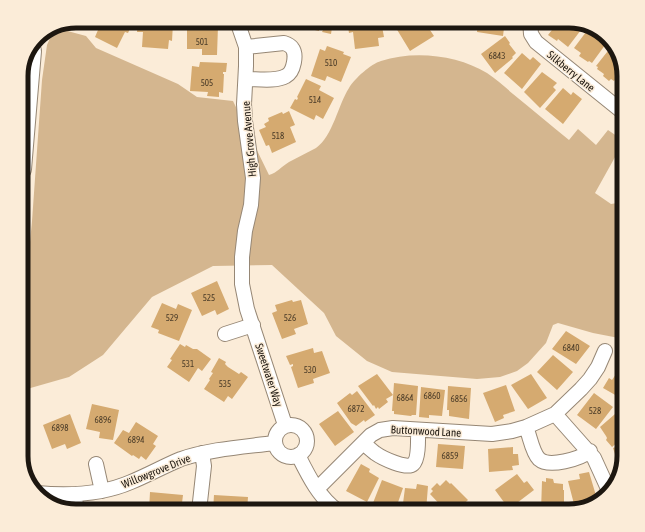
<svg xmlns="http://www.w3.org/2000/svg" width="645" height="532" font-family="'Asap Condensed',sans-serif">
<style>
.green{fill:#d4b68f}
.building{fill:#d5aa70}
.lines{fill:none;stroke-linecap:round;stroke-linejoin:round}
.minor-casing{stroke:#968775;stroke-width:16}
.secondary-casing{stroke:#968775;stroke-width:22}
.minor{stroke:#fff;stroke-width:14}
.secondary{stroke:#fff;stroke-width:20}
.labels{text-anchor:middle;stroke-width:3;stroke-linejoin:round;paint-order:stroke}
.number-label{font-size:9px;fill:#4b3c28}
.street-label{font-size:11px;fill:#1d1710;stroke:#fbecd8}
.rim{fill:none;stroke:#1d1710;stroke-width:5}
</style>
<rect width="100%" height="100%" fill="#fbecd8"/>
<path class="green" d="M60,27v2l26,7 10,12 82,36 19,13 36,4 36,74c8,-2 13,-9 20,-13 9,-5 18,-9 27,-14 17,-12 22,-43 33,-60 6,-10 22,-24 32,-27 33,-11 77,-6 106,12 9,6 18,14 26,21 19,15 37,31 56,46l9,-11 18,16 12,-15 16,11 -29,52 16,11 13,-2v137l-31,-6 -35,-10 -5,2 -7,18 -18,20 -11,8 -17,6 -23,2 -85,-7 -25,-11 -31,-25 -12,-23 -52,-48 -59,1 -61,31 -49,58 -34,22 -42,12 -6,59v-111l11,-116 10,-141 5,-35 7,-16z"/>
<path class="building" d="M97,21h33l3,1 -5,11 -3,-1 -8,16 -22,-11 3,-7 -4,-2z
M138,21h29l-1,1 7,1 -1,18 -3,-1 -1,9 -26,-2 1,-15h-6z
M196,21h17l1,5h4l-1,29h-15v-6h-15v-26h9z
M256,21h28v3l-28,3z
M300,21h33l-2,13 -9,-2 1,-2 -4,-1v2l-17,-4v-3h-2z
M347,21h34l3,16 -6,1 1,8 -24,3 -2,-17 -4,1z
M407,21h17l10,15 -24,15 -14,-23z
M435,21h19l-6,9z
M478,21h30l-1,8 -3,-1 -1,8 -26,-4z
M559,21h11l14,5 -16,21 -10,-8 -1,2 -9,-6z
M589,28l19,13 -16,22 -3,-2 -1,1 -9,-6 2,-3 -7,-5z
M505,36l5,7 -1,1 7,9 -4,4 1,1 -18,15 -14,-19z
M327,46l17,6 -1,2 8,3 -10,25 -14,-6 -2,5 -14,-5 9,-27 5,2z
M611,47l11,24 -8,10 -3,-2 -2,2 -6,-5 1,-2 -7,-5 1,-2 -2,-1z
M522,53l8,7 3,-3 8,7 -19,25 -18,-16z
M200,62l27,1 -1,9h-3v2h1l-1,19 -4,-1v5l-12,-1 1,-4 -18,-1 2,-25 7,1z
M542,72l15,11 -4,4 3,3 -16,18 -16,-16z
M306,79l15,7 -2,4 15,8 -11,21 -7,-4 -2,5 -24,-12 5,-9 2,1 1,-2 -1,-1z
M563,88l8,7 2,-3 9,7 -19,25 -18,-15z
M289,111l6,14 -5,2 6,15 -24,11 -3,-8 -3,1 -7,-16 7,-3 -2,-3 5,-3 -1,-3 14,-6 1,2z
M217,281l12,28 -12,6 -2,-5 -13,6 -11,-23z
M292,300l1,2 8,-2 7,24 -14,5 2,5 -14,5 -10,-26 5,-2 -2,-6z
M162,303l14,6 2,-5 14,6 -13,31 -21,-8 1,-3 -8,-3z
M566,331l24,15 -14,18 -24,-15z
M180,344l5,3 1,-2 7,4h4l14,10 -9,12 -4,-3 -9,14 -22,-15 5,-7 -2,-1z
M313,348l1,5 8,-2 8,22 -17,6 1,4 -16,5 -7,-21 2,-1v-2l-3,1 -4,-9z
M623,350h1v20l-5,-2 4,-10 -3,-2z
M553,355l20,17 -16,18 -20,-18z
M219,358l7,4 -1,2 3,3 11,7 2,-2 7,5 -16,22 -4,-3 -4,6 -20,-13 6,-9 -1,-1 4,-6 -2,-1z
M618,371l6,3v26l-21,-12 6,-10 3,2z
M377,374l16,21 -7,4 2,3 -9,7 -1,-2 -2,2 -2,-4 -1,1 -15,-20z
M531,374l16,24 -19,11 -17,-24z
M394,383l24,3 -2,29h-4l-1,1 -17,-2v-3h-2z
M506,385l9,26 -12,4 1,3 -9,4 -12,-29z
M448,386l23,2 -2,31 -20,-3v-6h-2z
M421,387l24,3 -3,26 -13,-1v3l-10,-1z
M357,391l18,24 -10,7 -1,-2 -8,6 -5,-3 -14,-20 13,-10 2,2z
M594,393l19,14 -17,22 -19,-14z
M92,404l27,6 -6,30 -14,-2 1,-6 -14,-3z
M622,408l2,2v27l-12,10 -6,-7 1,-2 -1,-2 -6,-9z
M338,411l16,21 -19,14 -16,-22z
M70,414l11,29 -14,6 -2,-5 -13,5 -9,-24z
M136,422l22,14 -5,8 3,2 -10,14 -5,-4 -2,3 -6,-4 -1,1 -18,-13 9,-13 6,3z
M438,444l27,2 -2,23 -27,-2z
M624,444v16l-4,9 -7,-21z
M513,447v7h5l1,11 -7,1 1,4 -24,2 -1,-23z
M361,464l9,5 -1,3 10,6 -12,24 -21,-11z
M589,472l8,27 -22,9 -7,-27 12,-2 -1,-5z
M517,474l7,9 3,-2 7,9 -25,19 -14,-19z
M546,478l7,1 1,4 9,1v6h1v21h-23l1,-30 4,1z
M382,480l21,8 -8,23h-15l-9,-3z
M446,480l4,4 1,-1 17,17 -12,11h-10l-16,-17 3,-3 -2,-2 6,-6 3,3z
M417,484l11,2 -2,25h-24l3,-23 11,1z
M150,492l33,3 -2,16h-32z
M214,495l34,2 -1,14h-34z"/>
<g class="lines">
<defs>
<path id="minor" d="M237,21l9,26v19l-2,38 1,17 8,57 -2,27 -6,26 -3,26v27l5,25 38,116
M530,21l1,13 5,8 88,71
M246,79c12,0 29,3 40,-3 8,-4 11,-22 6,-28 -2,-3 -5,-4 -8,-5l-38,4
M225,334l28,-9
M555,414l39,44 16,35
M275 441a16 16 0 1 1 32 0a16 16 0 1 1-32 0Z
M526,427c4,9 6,25 13,32 10,9 41,0 51,-8
M363,443c4,3 8,7 12,10 7,5 32,17 38,11 6,-5 5,-27 5,-34
M298,455c10,20 21,43 40,56
M96,464l6,27
M317,489l54,-54 9,-5 13,-2 99,6 20,-3 14,-4 29,-13 26,-25 9,-10 8,-12 7,-16
M37,493c32,3 64,2 94,-11 17,-7 33,-16 50,-23 29,-10 62,-12 93,-16
M75,511l1,-17
M199,511l5,-45 -2,-13"/>
<path id="secondary" d="M21,169l10,-118"/>
</defs>
<use href="#minor" class="minor-casing"/>
<use href="#secondary" class="secondary-casing"/>
<use href="#minor" class="minor"/>
<use href="#secondary" class="secondary"/>
</g>
<g class="labels">
<g class="number-label">
<text x="202" y="45">501</text>
<text x="497" y="59">6843</text>
<text x="331" y="66">510</text>
<text x="207" y="86">505</text>
<text x="315" y="103">514</text>
<text x="278" y="139">518</text>
<text x="209" y="301">525</text>
<text x="172" y="321">529</text>
<text x="290" y="321">526</text>
<text x="571" y="351">6840</text>
<text x="188" y="367">531</text>
<text x="310" y="373">530</text>
<text x="225" y="387">535</text>
<text x="432" y="399">6860</text>
<text x="405" y="401">6864</text>
<text x="459" y="402">6856</text>
<text x="356" y="412">6872</text>
<text x="595" y="414">528</text>
<text x="103" y="423">6896</text>
<text x="60" y="431">6898</text>
<text x="136" y="443">6894</text>
<text x="450" y="459">6859</text>
</g>
<g class="street-label">
<text transform="translate(571 71) rotate(39)" y="4">Silkberry Lane</text>
<text transform="translate(249 139) rotate(-95)" y="4">High Grove Avenue</text>
<text transform="translate(269 375) rotate(72)" y="4">Sweetwater Way</text>
<text transform="translate(426 431) rotate(3)" y="4">Buttonwood Lane</text>
<text transform="translate(156 471) rotate(-22)" y="4">Willowgrove Drive</text>
</g>
</g>
<path d="M0 0H645V532H0ZM76 28H569A48 48 0 0 1 617 76V456A48 48 0 0 1 569 504H76A48 48 0 0 1 28 456V76A48 48 0 0 1 76 28Z" fill="#fbecd8" fill-rule="evenodd"/>
<path class="rim" d="M76 28H569A48 48 0 0 1 617 76V456A48 48 0 0 1 569 504H76A48 48 0 0 1 28 456V76A48 48 0 0 1 76 28Z"/>
</svg>
